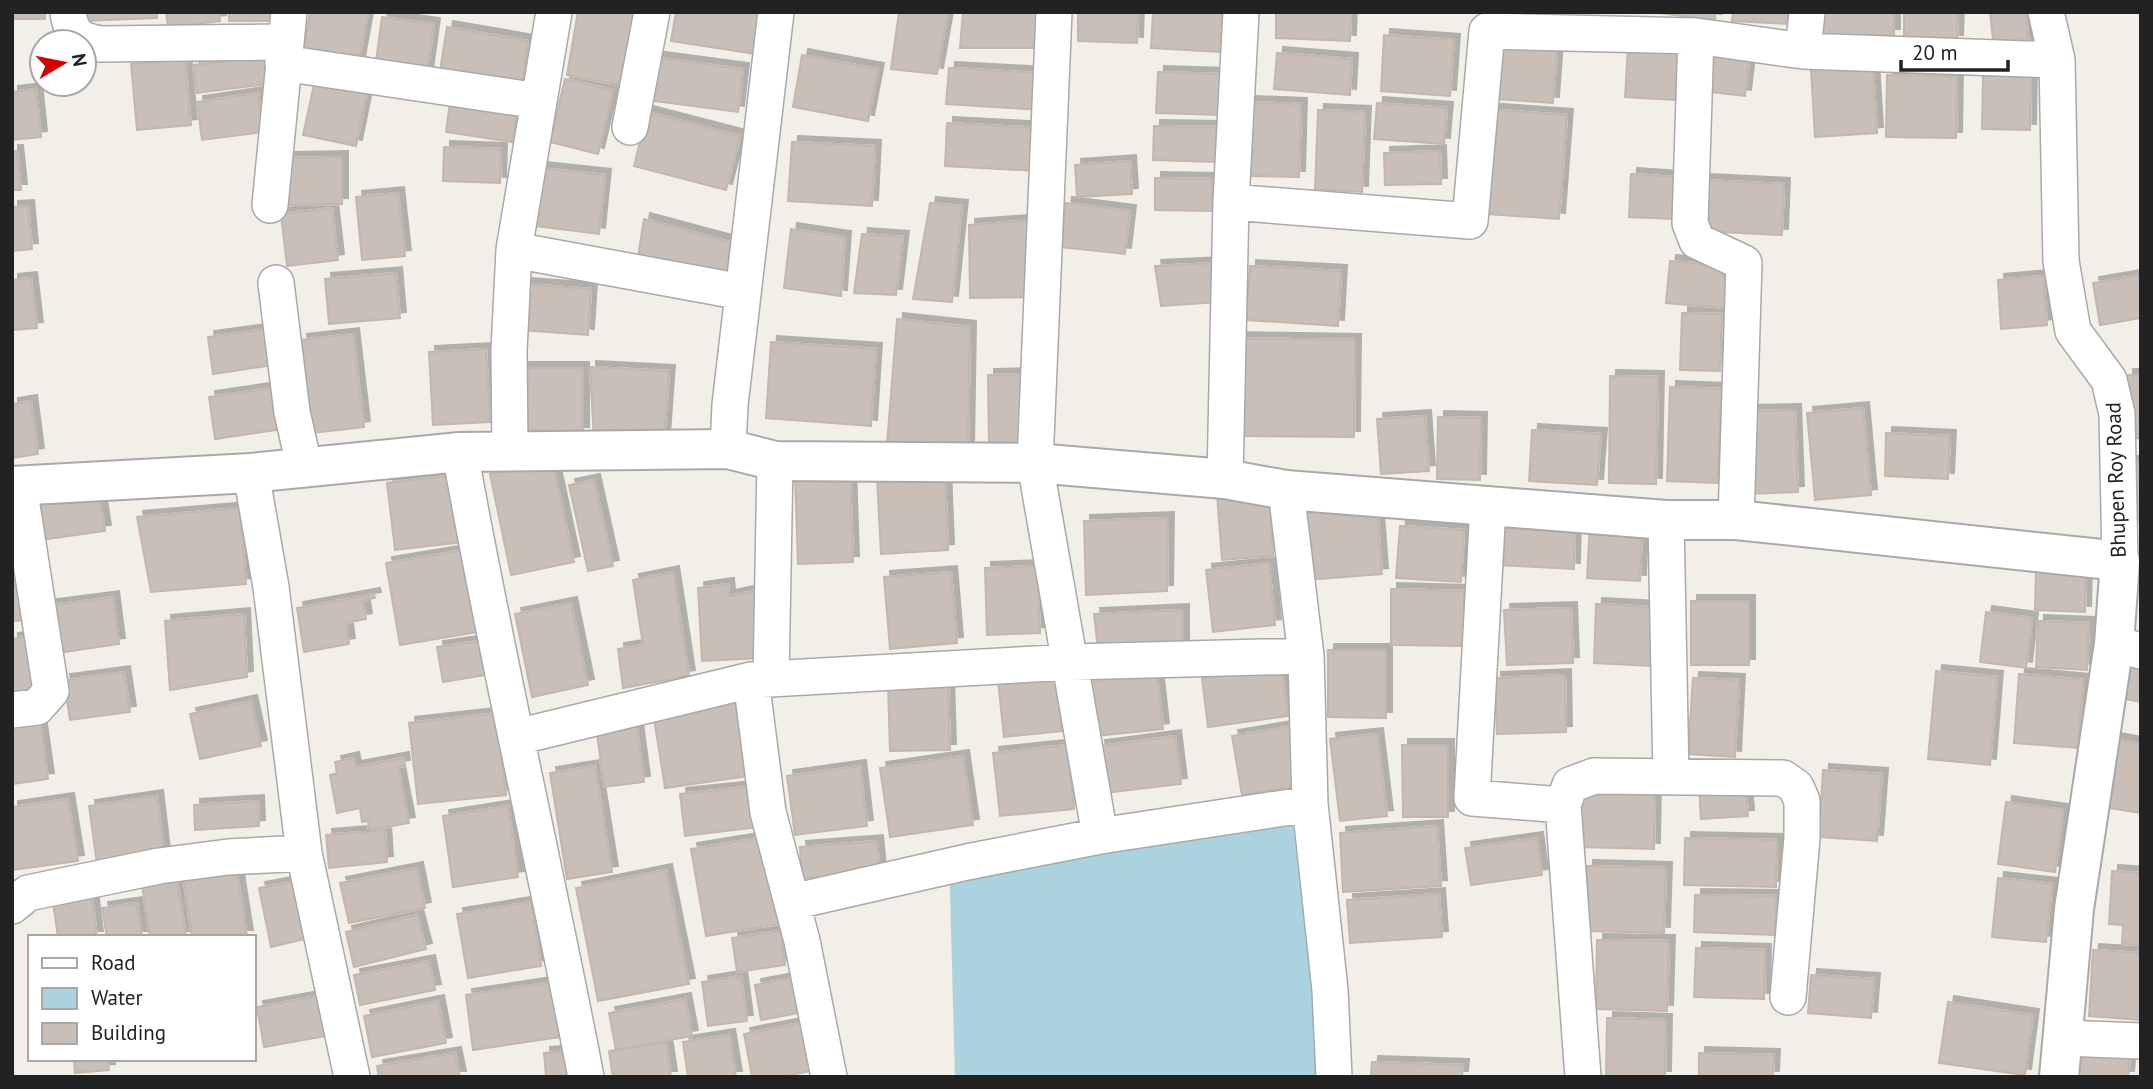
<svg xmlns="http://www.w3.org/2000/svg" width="2153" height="1089" font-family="'PT Sans',sans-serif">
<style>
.water{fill:#aad3df}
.building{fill:#c7bfb8;stroke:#c4b6ab;stroke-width:2;filter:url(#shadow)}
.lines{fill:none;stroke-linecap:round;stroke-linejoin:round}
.minor-casing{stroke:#a9a9a9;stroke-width:38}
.tertiary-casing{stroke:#a9a9a9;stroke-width:42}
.minor{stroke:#fff;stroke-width:35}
.tertiary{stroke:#fff;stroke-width:38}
.labels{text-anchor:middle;stroke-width:5;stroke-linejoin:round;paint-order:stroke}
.street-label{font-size:21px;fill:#222;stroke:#fff}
</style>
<defs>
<filter id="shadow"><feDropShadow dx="6" dy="-6" stdDeviation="0" flood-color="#0004"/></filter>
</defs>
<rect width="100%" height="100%" fill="#f2efe9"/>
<path class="water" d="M1293,825l33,252h-371l-6,-220z"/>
<path class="building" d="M12,12h33v7h-33z
M82,12h75v6l-75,3z
M166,12h53l1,9 -52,6z
M229,12h49v9h-49z
M310,12l58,1 -10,55 -56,-10z
M578,12h57l-12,74 -56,-11z
M676,12h87l-7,42 -85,-13z
M899,12h49l-11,62 -46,-5z
M963,12h80l-2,36h-81z
M1078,12h60l-1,31 -59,-2z
M1153,12h70l-2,40 -70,-4z
M1276,12h75l-1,29 -74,-3z
M1651,12h64v8z
M1733,12h55v12l-56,-3z
M1819,12h75v23l-75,1z
M1904,12h54l-1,29 -53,-2z
M1990,12h36l3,33 -35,4z
M382,17l52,7 -7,51 -52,-7z
M447,27l81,14 -6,44 -82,-14z
M1384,35l70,5 -4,56 -69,-5z
M1486,44l71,5 -4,54 -71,-5z
M1628,47l50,3 -3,50 -50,-3z
M1706,48l44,5 -5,43 -43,-5z
M1277,53l75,6 -2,36 -76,-6z
M802,55l76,14 -10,52 -75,-14z
M264,57l4,27 -71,9 -4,-28z
M652,57l91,12 -5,43 -92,-12z
M185,59l6,66 -54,5 -6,-66z
M1873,66l4,67 -62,4 -4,-67z
M949,68l93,5 -2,37 -94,-6z
M1158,72l64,2 -1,41 -65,-2z
M1887,75l70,1 -1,62 -70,-1z
M1983,75l48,1 -1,54 -48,-1z
M565,79l48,11 -15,64 -48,-12z
M315,80l52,12 -11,54 -53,-11z
M36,89l5,48 -29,3v-48z
M258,93l5,39 -61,8 -5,-38z
M450,102l67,10 -5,30 -66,-10z
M1248,102l53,2 -2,73 -52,-1z
M1377,103l70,5 -3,36 -70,-5z
M1482,109l85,6 -8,104 -85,-6z
M1318,110l47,2 -3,80 -47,-3z
M647,112l93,24 -14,54 -92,-24z
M947,123l94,5 -2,43 -94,-5z
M1154,126l64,1 -2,35 -63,-2z
M792,142l83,4 -3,60 -84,-5z
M444,147l57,2 -1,34 -57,-2z
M12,151h5l4,39h-9z
M1440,151l1,33 -56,1 -1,-32z
M342,157v47l-54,1 -1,-47z
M1130,161l2,33 -55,3 -2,-32z
M540,168l65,7 -6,59 -65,-8z
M1631,174l44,3 -3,42 -43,-2z
M1155,178l57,1v32l-57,-1z
M1703,180l81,4 -2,51 -82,-4z
M398,193l7,63 -43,4 -6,-63z
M930,203l32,3 -10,96 -39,-3z
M1066,203l64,8 -5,43 -64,-7z
M28,206l4,43 -20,2v-44z
M332,208l6,52 -51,6 -6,-52z
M644,219l86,23 -1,37 -92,-16z
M1035,220l-2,77 -63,1 -1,-73z
M791,229l54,8 -4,59 -57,-8z
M862,234l41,3 -7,58 -42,-2z
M1670,261l60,5 -4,42 -60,-5z
M1215,263l4,39 -58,4 -6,-40z
M1250,266l91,5 -3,55 -92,-6z
M396,273l4,45 -71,6 -4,-45z
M2141,275v43l-41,7 -7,-42z
M2043,276l4,49 -46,4 -3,-49z
M31,278l6,50 -25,2v-50z
M524,284l67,5 -3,46 -67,-5z
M1682,313l40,1 -2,57 -40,-1z
M897,319l73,8 -2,124 -81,-7z
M275,328l5,36 -67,10 -5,-37z
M353,334l11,93 -52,6 -11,-93z
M1232,338l123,2 -1,97 -124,-1z
M771,342l105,7 -5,77 -105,-8z
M486,349l4,73 -57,3 -4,-73z
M590,367l79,4 -5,69 -70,1z
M522,368h61v65h-61z
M1029,374l1,69 -41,1 -1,-69z
M2127,375h14v63h-12z
M1610,376l48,1 -2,107 -47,-1z
M1670,387l51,2 -3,94 -51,-2z
M271,388l6,42 -62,9 -6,-42z
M31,401l7,53 -26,4v-54z
M1863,408l8,87 -56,5 -8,-87z
M1795,410l3,82 -51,2 -3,-83z
M1425,416l4,55 -48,3 -4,-55z
M1438,417l43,1 -1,62 -43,-1z
M1532,430l69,4 -4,51 -68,-4z
M1886,433l64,3 -2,43 -63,-3z
M552,460l22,102 -63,13 -21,-101z
M2130,462h11v61h-12z
M850,473l3,89 -55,2 -3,-89z
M464,474l8,67 -77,9 -8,-67z
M945,475l3,75 -67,4 -4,-76z
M594,480l19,86 -25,5 -19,-86z
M98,487l7,44 -65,9 -6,-45z
M1269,491l4,65 -51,4 -5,-65z
M1377,506l5,68 -76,6 -5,-67z
M240,508l6,76 -95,8 -14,-75z
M1168,518l-1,73 -81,4 -2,-74z
M1501,518l74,3 -1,48 -75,-4z
M1590,524l52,3 -2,54 -53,-3z
M1400,526l64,4 -3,52 -65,-4z
M471,549l13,82 -84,14 -14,-82z
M1269,563l6,62 -62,7 -7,-62z
M1037,566l3,67 -53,2 -2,-67z
M17,567l8,53 -13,1v-53z
M2036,568l50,2 -1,42 -50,-2z
M673,572l16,104 -66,12 -5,-39 25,-4 -10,-65z
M951,572l6,71 -67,6 -6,-72z
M728,584l1,12 28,-6 3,68 -58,3 -4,-73z
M1391,589l73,2v55l-73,-1z
M374,594l1,4 -12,2 3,19 -20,4 3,21 -45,8 -7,-44z
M113,597l6,47 -62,9 -6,-48z
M1691,601h58v64h-58z
M571,603l17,82 -56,12 -17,-83z
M1596,604l57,3 -2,59 -57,-3z
M1571,608l2,55 -66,2 -3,-55z
M1183,610v39l-85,1 -4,-36z
M1986,612l46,6 -6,50 -46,-6z
M244,614l3,63 -77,13 -5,-69z
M2038,621l51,2 -2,47 -51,-3z
M25,637l8,53 -21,3v-54z
M486,640l5,34 -48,8 -6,-35z
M1328,650h58v68l-58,-1z
M2118,658l23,5v39l-31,-6z
M1156,667l7,62 -66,7 -7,-62z
M1281,668l7,48 -80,11 -6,-49z
M1936,671l61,6 -7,88 -62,-6z
M124,672l6,40 -60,8 -6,-40z
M2019,674l64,6 -5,68 -64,-5z
M1056,675l6,56 -58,6 -6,-56z
M1565,675l1,57 -69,2 -2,-56z
M1693,678l46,2 -4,77 -47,-3z
M948,683l2,67 -60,1 -2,-67z
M737,699l12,77 -84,12 -12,-76z
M251,701l10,45 -61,13 -10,-45z
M497,713l9,82 -88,9 -9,-81z
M636,721l8,61 -40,5 -8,-61z
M40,723l8,56 -36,5v-57z
M1292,726l10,59 -60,10 -10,-59z
M1377,734l10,82 -47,5 -10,-82z
M1175,736l6,48 -76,9 -6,-47z
M2115,739l26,5v69l-38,-6z
M1067,745l7,64 -74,7 -7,-63z
M1402,745h46v72h-45z
M963,756l10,69 -83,12 -10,-69z
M353,758l2,9 48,-9 1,8 -6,1 11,56 -40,7 -1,-9 -6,1 -2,-14 -23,5 -7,-38 7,-2 -2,-11z
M595,766l17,106 -45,7 -17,-106z
M860,766l7,60 -72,9 -8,-59z
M1823,770l59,4 -5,67 -58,-4z
M755,786l5,41 -75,9 -5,-42z
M1582,786l73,2 -1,61 -74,-2z
M1746,788l2,28 -47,3 -2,-30z
M157,796l7,59 -67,9 -8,-58z
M68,799l10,62 -66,9v-63z
M258,801l1,25 -64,4 -1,-25z
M2006,802l57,8 -8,62 -57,-8z
M508,806l10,71 -65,10 -10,-71z
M1437,826l4,60 -98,6 -3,-59z
M385,830l2,32 -58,6 -3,-33z
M764,837l15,87 -73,12 -15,-87z
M1537,838l5,37 -71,10 -6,-37z
M1685,838l92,2 -1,47 -92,-2z
M877,841l3,32 -78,5 -2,-31z
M1587,866l79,2 -2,65 -78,-2z
M236,867l11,69 -55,1 -9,-62z
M417,868l8,40 -76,15 -9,-40z
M666,870l23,114 -91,17 -22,-113z
M2112,871l29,2v72l-19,-1 1,-19 -14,-1z
M176,874l10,63h-36l-9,-58z
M1998,878l54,6 -6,58 -54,-5z
M296,881l13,57 -38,9 -12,-59z
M1439,894l3,43 -92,6 -3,-43z
M1695,895l81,1 -1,39 -81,-3z
M92,897l5,40h-39l-5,-35z
M531,902l10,64 -73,12 -11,-64z
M137,903l5,34h-35l-5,-29z
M417,915l9,34 -72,18 -8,-35z
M781,931l4,34 -48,7 -5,-34z
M1597,940l72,1 -2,70 -71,-2z
M1696,948l69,2 -1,49 -70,-2z
M2093,950l48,3v67l-52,-4z
M429,961l6,29 -75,15 -6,-30z
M1811,975l63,4 -3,39 -63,-5z
M741,976l6,45 -39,5 -6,-44z
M798,977l6,35 -43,8 -6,-35z
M553,982l8,55 -88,13 -7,-55z
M319,996l7,40 -62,11 -7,-40z
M685,999l7,37 -76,14 -7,-37z
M438,1001l8,42 -74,14 -8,-41z
M1948,1002l85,13 -8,60 -86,-12z
M1607,1018l59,2 -1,57h-59z
M801,1023l9,48 -28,6h-30l-8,-43z
M729,1035l7,42h-48l-5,-35z
M666,1043l5,34h-58l-4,-26z
M573,1051l2,26h-29l-2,-24z
M2076,1052l54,4 -2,21h-54z
M455,1053l5,24h-81l-2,-11z
M1699,1053l75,2 -1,22h-74z
M74,1059h34l1,11 -34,3z
M1372,1062l91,3 -1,12h-91z"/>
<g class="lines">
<defs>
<path id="minor" d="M68,12c3,23 11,28 33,32l185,-2
M554,12l-40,238 228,42
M1054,12l-19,451 65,373
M1807,12l-4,39 254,9 4,201 12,70 36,49 8,34 3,147
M2046,12l11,48
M283,63l256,38
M630,127l22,-115
M1231,202l10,-190
M270,205l19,-193
M276,283l16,129 12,53
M728,449l2,-44 46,-393
M460,452c37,210 86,416 126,625
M510,452l-1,-101 5,-101
M1225,479l6,-277 239,19 17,-190 209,5
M1286,490l20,166 4,148 20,186 4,87
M1488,506l-16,292 91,7
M1666,520l5,257
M1736,520l8,-257 -47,-22 -7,-18 6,-187 107,15
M2114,644l27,7
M771,679l4,-218
M751,680l320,-18 235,-6
M12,710l25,-3 14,-16 -32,-205
M517,737l234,-57 17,132 34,129 27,136
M304,853l48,224
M792,902l175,-40 133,-26 210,-32
M12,906l16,-13 131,-27 69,-9 76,-4 -33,-266 -20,-114
M2063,1038l78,3
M1583,1077l-20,-272 7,-20 24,-9 189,2 13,9 6,14v37l-14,159"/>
<path id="tertiary" d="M12,486l239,-13 209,-21 268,-3 47,12 260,2 190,16 61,11 380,30h70l384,41 -6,83 -40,265 -15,168"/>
</defs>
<use href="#minor" class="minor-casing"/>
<use href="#tertiary" class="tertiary-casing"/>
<use href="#minor" class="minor"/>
<use href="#tertiary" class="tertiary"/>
</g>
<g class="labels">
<g class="street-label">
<text transform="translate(2116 480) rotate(-92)" y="7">Bhupen Roy Road</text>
</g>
</g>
<rect width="2153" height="1089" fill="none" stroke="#222222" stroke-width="28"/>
<rect x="28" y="935" width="228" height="126" fill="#ffffff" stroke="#a7a7a7" stroke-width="2"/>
<rect x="42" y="958" width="35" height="10" fill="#ffffff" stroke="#a7a7a7" stroke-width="2"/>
<text x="91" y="970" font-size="21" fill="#222222">Road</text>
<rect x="42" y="988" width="35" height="21" fill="#aad3df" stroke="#a7a7a7" stroke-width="2"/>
<text x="91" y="1005" font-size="21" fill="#222222">Water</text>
<rect x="42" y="1023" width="35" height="21" fill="#c7bfb8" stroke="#a7a7a7" stroke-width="2"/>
<text x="91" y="1040" font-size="21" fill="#222222">Building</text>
<g transform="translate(63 63) rotate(80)"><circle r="33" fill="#ffffff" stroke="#a7a7a7" stroke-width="2"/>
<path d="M0-5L12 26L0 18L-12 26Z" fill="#d40000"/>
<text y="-10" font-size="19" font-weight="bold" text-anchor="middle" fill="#222222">N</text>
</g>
<path d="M1901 60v10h107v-10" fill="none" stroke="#222222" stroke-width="3.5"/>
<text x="1912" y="60" font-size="21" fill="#222222" stroke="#ffffff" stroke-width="5" paint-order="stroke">20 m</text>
</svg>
